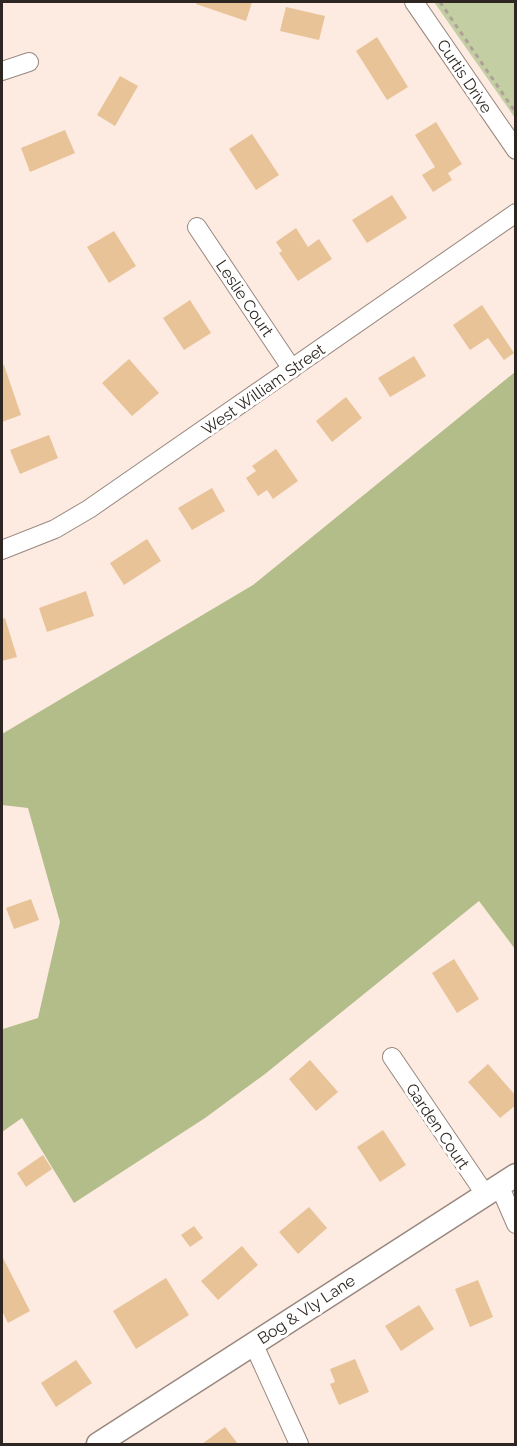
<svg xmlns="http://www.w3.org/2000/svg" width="517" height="1446" font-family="Raleway,sans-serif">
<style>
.green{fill:#c3cea3}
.forest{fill:#b2bd8a}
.building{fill:#e8c398}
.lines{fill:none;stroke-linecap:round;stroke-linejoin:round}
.minor-casing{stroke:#98877e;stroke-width:20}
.tertiary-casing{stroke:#98877e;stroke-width:25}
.path{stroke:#afa098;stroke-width:3;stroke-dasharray:4.5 4.5;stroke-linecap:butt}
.minor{stroke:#fff;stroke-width:18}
.tertiary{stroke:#fff;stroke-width:22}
.labels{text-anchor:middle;stroke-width:6;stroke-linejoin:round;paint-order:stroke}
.street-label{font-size:16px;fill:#2d2622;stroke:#fff}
</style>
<rect width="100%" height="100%" fill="#fdeae0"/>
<path class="green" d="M434,2h81v116z"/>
<path class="forest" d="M515,372v577l-36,-48 -214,173 -60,44 -131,85 -52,-85 -20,14v-104l1,1 35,-11 22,-96 -32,-114 -26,-3v-71l251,-149z"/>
<path class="building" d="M197,2h55l-6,19 -50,-17z
M286,7l39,9 -6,24 -39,-9z
M377,37l31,50 -21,13 -31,-49z
M120,76l18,10 -23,40 -18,-11z
M436,122l26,42 -14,9 4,7 -19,12 -11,-17 13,-8 -20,-32z
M65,130l10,23 -45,19 -9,-24z
M252,134l27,41 -23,15 -27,-41z
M392,195l15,23 -40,25 -15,-23z
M296,228l12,19 11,-8 13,20 -34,22 -19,-28 3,-2 -6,-9z
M114,231l22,35 -27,17 -22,-36z
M190,300l21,33 -27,17 -21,-32z
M482,305l32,48 -10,7 -16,-22 -18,12 -17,-25z
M414,356l12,20 -36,21 -12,-19z
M129,359l30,34 -27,23 -30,-33z
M4,365l17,50 -19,7v-56z
M346,397l16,21 -30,24 -16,-21z
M49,435l9,23 -38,16 -10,-24z
M276,449l22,32 -25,18 -6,-9 -9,6 -12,-18 10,-7 -4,-5z
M212,488l13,23 -33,19 -14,-22z
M147,539l14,22 -37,24 -14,-22z
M86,591l8,25 -47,16 -8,-24z
M5,618l12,39 -15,4v-42z
M31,899l8,21 -25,9 -8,-21z
M454,959l25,40 -22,14 -25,-40z
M310,1060l28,32 -22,19 -27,-32z
M488,1064l28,32v9l-16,13 -32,-36z
M383,1130l23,35 -26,17 -23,-35z
M43,1155l9,14 -26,18 -9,-14z
M309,1207l18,21 -29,26 -19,-22z
M194,1226l9,12 -13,9 -9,-12z
M242,1246l16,19 -40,35 -17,-19z
M2,1256l28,55 -22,12 -6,-12z
M166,1278l23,37 -53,34 -23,-38z
M478,1280l15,37 -23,10 -15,-38z
M419,1305l15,24 -33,22 -16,-25z
M355,1359l14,33 -30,13 -9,-21 5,-2 -5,-13z
M76,1360l16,23 -36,24 -15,-24z
M225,1427l13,17h-36z"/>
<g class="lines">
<defs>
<path id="minor" d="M414,2l102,148
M2,71l27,-9
M197,227l95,142
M2,550l53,-21 34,-20 427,-296
M392,1057l93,137
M499,1185l17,39
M253,1343l46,101"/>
<path id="tertiary" d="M98,1444l418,-269"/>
</defs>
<use href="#minor" class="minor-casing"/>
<use href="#tertiary" class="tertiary-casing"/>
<path class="path" d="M440,2l76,111"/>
<use href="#minor" class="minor"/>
<use href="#tertiary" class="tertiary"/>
</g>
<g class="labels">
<g class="street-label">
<text transform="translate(465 76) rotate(56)" y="6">Curtis Drive</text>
<text transform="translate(245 298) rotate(56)" y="6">Leslie Court</text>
<text transform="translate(263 389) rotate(-35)" y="6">West William Street</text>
<text transform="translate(438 1126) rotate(56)" y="6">Garden Court</text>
<text transform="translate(306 1309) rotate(-33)" y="6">Bog &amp; Vly Lane</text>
</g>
</g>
<rect width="517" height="1446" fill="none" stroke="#2d2622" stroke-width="6"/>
</svg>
